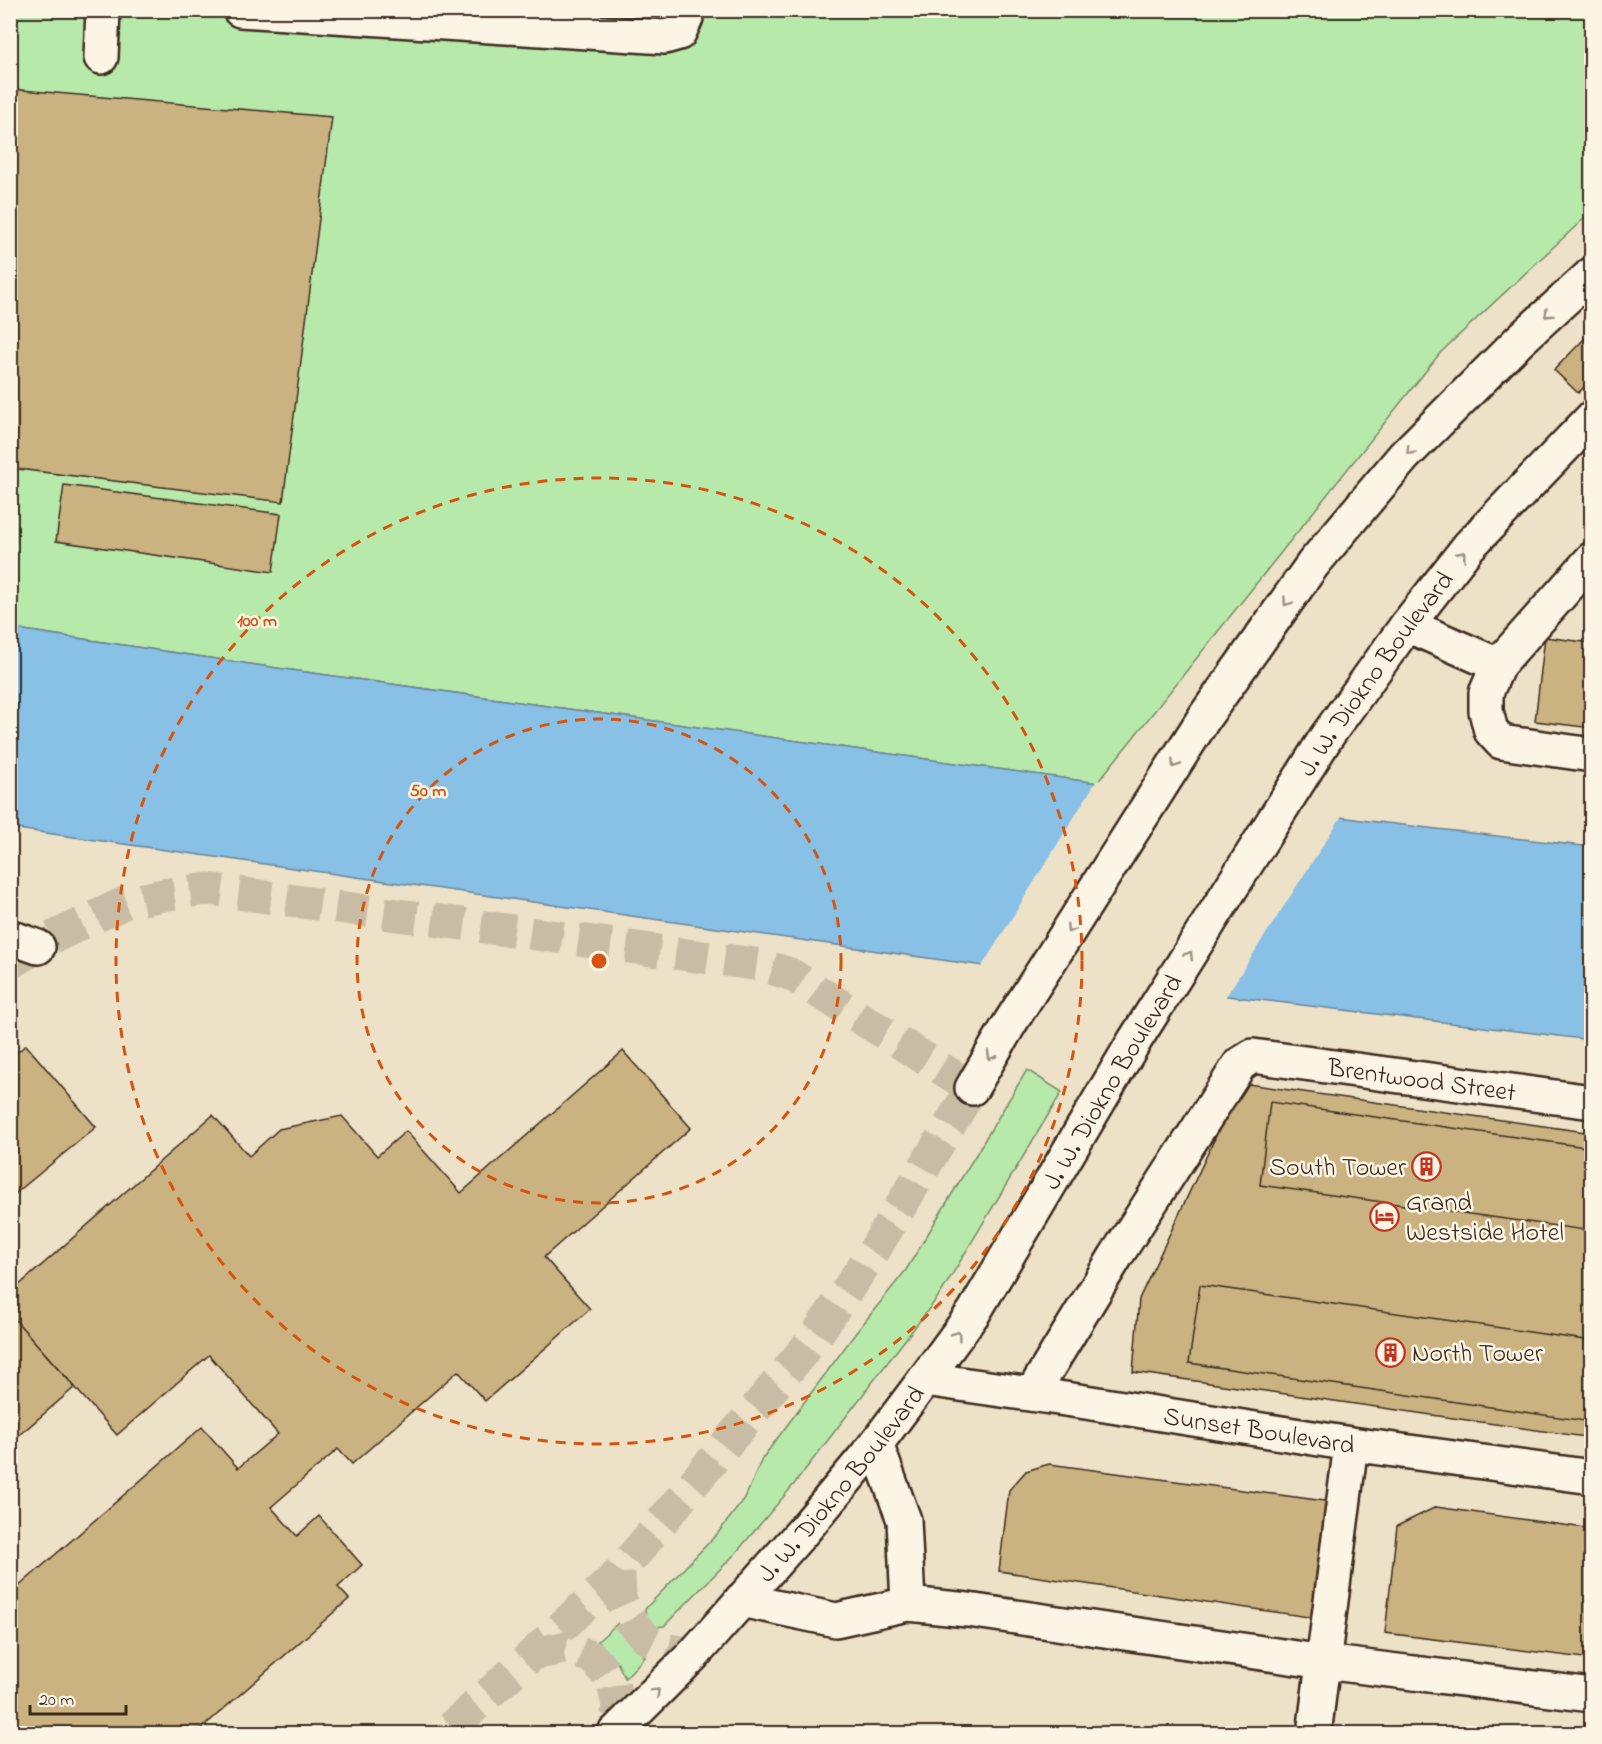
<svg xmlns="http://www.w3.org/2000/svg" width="1602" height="1744" font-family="'Indie Flower',sans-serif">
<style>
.green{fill:#b7eaaa;stroke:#798a64;stroke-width:1.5}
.water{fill:#88c0e6;stroke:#698496;stroke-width:1.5}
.pier{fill:#ede1c7}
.building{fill:#cab281;stroke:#3b2a1e;stroke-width:1.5}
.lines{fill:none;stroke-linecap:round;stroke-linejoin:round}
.minor-tunnel{stroke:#c9bca5;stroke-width:33;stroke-dasharray:33 16;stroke-linecap:butt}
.minor-casing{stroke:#3b2a1e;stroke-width:38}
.minor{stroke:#fcf5e5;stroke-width:33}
.oneway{stroke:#9c9082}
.ring{fill:none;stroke:#d7540e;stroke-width:3;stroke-dasharray:10 8}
.labels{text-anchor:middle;stroke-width:5;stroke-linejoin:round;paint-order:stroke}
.street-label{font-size:26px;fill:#3b2a1e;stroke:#fcf5e5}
.poi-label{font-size:26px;fill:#3b2a1e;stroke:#fcf5e5;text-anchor:start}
.centre{fill:#d7540e;stroke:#fcf5e5;stroke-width:3}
.ring-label{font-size:18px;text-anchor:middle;font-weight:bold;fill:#d7540e;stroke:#fcf5e5;stroke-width:5;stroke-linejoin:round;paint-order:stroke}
</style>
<rect width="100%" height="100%" fill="#ede1c7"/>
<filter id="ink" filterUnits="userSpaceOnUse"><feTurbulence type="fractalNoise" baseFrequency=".0167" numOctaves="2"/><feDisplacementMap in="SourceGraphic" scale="12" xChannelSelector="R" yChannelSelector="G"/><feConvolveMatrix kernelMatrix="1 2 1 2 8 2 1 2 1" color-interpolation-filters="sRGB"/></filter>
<g filter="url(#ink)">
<path class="green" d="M10,11h1581v201l-150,140 -344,431 -820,-115 -266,-40z
M1027,1070l35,22 -121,201 -146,190 -60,71 -71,72 -9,1 -9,-6 -1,-12 73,-76 27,-35 17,-39 93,-125 51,-64z
M618,1623l6,14 21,20 -20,21 -8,-16 -19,-21z"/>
<path class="water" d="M10,628l267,40 1092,153 222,26v193l-579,-70 -1001,-142z"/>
<path class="pier" d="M1097,780l246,34 -118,184 -244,-30z"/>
<path class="building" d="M565,10h100l-1,7z
M10,89l322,28 -49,385 -273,-34z
M1586,337l6,5v37l-14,14 -24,-23z
M64,485l217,29 -8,58 -217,-31z
M1545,637l47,6v85l-57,-7z
M26,1045l70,82 -86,71v-140z
M623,1051l68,77 -147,129 46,52 -105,92 -27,-30 -106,93 -14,-15 -67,58 26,29 22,-20 43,49 -24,22 11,12 -154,135h-185v-140l192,-167 36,41 40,-34 -69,-79 -92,80 -107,-121v-21l203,-178 36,41 30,-27 63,-13 35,40 29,-25 55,62z
M1241,1083l351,50v305l-459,-66 6,-73z
M1270,1102l322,46v83l-332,-46z
M1200,1285l392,56v81l-403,-59z
M10,1314l65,73 -65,56z
M1049,1464l283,38 -17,116 -316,-47 10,-81 17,-19z
M1436,1507l156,22v130l-207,-26 12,-107z"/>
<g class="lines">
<path class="minor-tunnel" d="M10,963l42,-25 72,-35 44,-9 40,-5 553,76 29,9 182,114 -97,161 -60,88 -196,236 -86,81 -89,80
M619,1573l1,25 10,23 17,18 22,11 25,4
M533,1654l30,-6 29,9 20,23 7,29 -8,25"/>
<defs>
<g id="minor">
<path d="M240,10l425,27 14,-4 7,-15v-8"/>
<path d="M101,57l2,-47"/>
<path d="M1592,559l-94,106 -12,28v18l5,20 10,11 91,13"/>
<path d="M1407,625l91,40"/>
<path d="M10,937l28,10"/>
<path d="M972,1088l38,-65 196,-308 107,-151 91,-108 115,-115 73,-67"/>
<path id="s1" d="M925,1379l154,22 272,43 241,33"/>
<path id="s2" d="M1032,1394l84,-138 124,-192 13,-8 339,46"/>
<path d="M876,1444l28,76 4,84"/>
<path d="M741,1600l95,20 72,-16 60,6 356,52 268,33"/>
<path id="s3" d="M614,1734l80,-80 110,-124 72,-86 49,-65 49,-67 161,-272 192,-304 80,-111 62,-79 123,-128"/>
<path d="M1314,1734l37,-290"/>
</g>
</defs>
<use href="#minor" class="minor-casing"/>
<use href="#minor" class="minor"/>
</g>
<defs><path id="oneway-chevron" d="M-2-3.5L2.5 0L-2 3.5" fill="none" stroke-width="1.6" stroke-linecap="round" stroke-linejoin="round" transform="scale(1.5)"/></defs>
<g class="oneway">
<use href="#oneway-chevron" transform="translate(1548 314) rotate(137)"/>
<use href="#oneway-chevron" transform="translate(1410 451) rotate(134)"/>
<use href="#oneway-chevron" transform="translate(1462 555) rotate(-51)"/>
<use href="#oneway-chevron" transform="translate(1287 602) rotate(125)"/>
<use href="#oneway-chevron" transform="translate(1175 764) rotate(123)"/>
<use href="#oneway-chevron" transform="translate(1070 929) rotate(123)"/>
<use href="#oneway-chevron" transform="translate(1189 955) rotate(-58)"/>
<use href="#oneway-chevron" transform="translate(991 1056) rotate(120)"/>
<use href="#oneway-chevron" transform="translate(957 1335) rotate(-54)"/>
<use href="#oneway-chevron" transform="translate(656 1692) rotate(-45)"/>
</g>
</g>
<g class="ring">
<circle cx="599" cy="961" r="242"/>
<circle cx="599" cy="961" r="483"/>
</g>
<defs>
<symbol id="building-ring" viewBox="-11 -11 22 22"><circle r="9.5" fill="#fcf5e5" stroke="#c8321e" stroke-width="1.5"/><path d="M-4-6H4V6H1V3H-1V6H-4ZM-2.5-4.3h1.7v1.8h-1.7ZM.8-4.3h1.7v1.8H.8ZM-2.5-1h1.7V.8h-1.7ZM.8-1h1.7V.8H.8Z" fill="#c8321e"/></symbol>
<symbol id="hotel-ring" viewBox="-11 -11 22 22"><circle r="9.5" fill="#fcf5e5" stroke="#c8321e" stroke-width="1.5"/><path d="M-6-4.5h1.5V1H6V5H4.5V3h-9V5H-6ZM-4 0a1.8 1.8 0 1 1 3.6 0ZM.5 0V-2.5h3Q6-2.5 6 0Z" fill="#c8321e"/></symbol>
</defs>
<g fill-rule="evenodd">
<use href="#building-ring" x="1410" y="1150" width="33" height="33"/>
<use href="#hotel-ring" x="1368" y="1200" width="33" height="33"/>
<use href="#building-ring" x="1374" y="1336" width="33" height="33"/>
</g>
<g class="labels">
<g class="street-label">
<text dy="9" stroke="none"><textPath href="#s3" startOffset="1310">J. W. Diokno Boulevard</textPath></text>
<text dy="9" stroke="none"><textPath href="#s2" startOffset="576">Brentwood Street</textPath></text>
<text dy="9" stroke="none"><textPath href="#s3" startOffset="824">J. W. Diokno Boulevard</textPath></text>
<text dy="9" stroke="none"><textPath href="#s1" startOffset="338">Sunset Boulevard</textPath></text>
<text dy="9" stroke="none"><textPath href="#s3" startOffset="338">J. W. Diokno Boulevard</textPath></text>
</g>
<g class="poi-label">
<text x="1406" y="1175" text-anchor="end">South Tower</text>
<text x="1406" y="1210">Grand<tspan x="1406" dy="30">Westside Hotel</tspan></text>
<text x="1412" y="1361">North Tower</text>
</g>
</g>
<circle cx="599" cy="961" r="9" class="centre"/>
<g class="ring-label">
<text x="257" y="626">100 m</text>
<text x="428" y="796">50 m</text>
</g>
<rect width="1602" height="1744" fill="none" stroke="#fcf5e5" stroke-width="36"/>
<rect x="18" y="18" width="1566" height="1708" fill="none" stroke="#3b2a1e" stroke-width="2" filter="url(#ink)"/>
<path d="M30 1705v9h96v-9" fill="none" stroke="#3b2a1e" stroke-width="3"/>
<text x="39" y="1705" font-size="18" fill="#3b2a1e" stroke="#fcf5e5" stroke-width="4.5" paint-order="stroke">20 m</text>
</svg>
